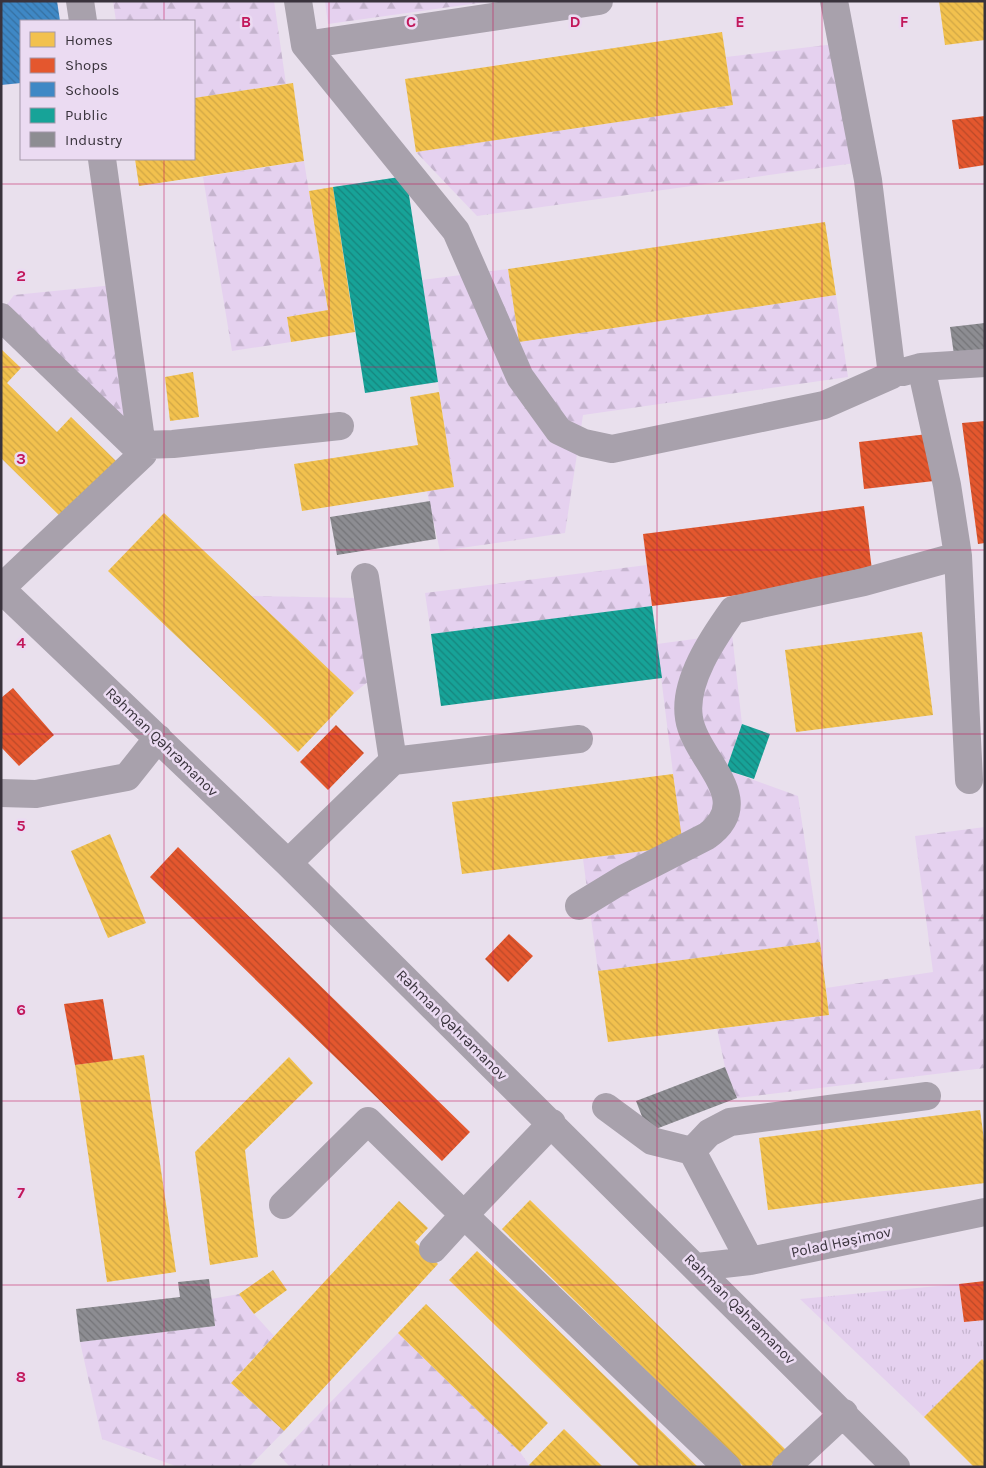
<svg xmlns="http://www.w3.org/2000/svg" width="986" height="1468" font-family="Karla,sans-serif">
<style>
.grass{fill:url(#grass-tufts)}
.forest{fill:url(#forest-firs)}
.homes{fill:url(#homes-back-hatch)}
.shops{fill:url(#shops-back-hatch)}
.schools{fill:url(#schools-back-hatch)}
.public{fill:url(#public-back-hatch)}
.industry{fill:url(#industry-back-hatch)}
.lines{fill:none;stroke-linecap:round;stroke-linejoin:round}
.minor{stroke:#a8a1ac;stroke-width:28}
.grid{fill:none;stroke:#c2185b;stroke-width:1;stroke-opacity:0.55}
.labels{text-anchor:middle;stroke-width:5;stroke-linejoin:round;paint-order:stroke}
.street-label{font-size:15px;fill:#39333c;stroke:#ebdbf2}
.grid-label{font-size:16px;text-anchor:middle;font-weight:bold;fill:#c2185b;stroke:#ebdbf2;stroke-width:5;stroke-linejoin:round;paint-order:stroke}
</style>
<defs>
<pattern id="grass-tufts" width="24" height="20" patternUnits="userSpaceOnUse" patternTransform="scale(1.25)"><rect width="24" height="20" fill="#e5d1ef"/><path d="M3 7l-1-3M5 7V3M7 7l1-3M15 17l-1-3M17 17v-4M19 17l1-3" fill="none" stroke="#c5b4ce"/></pattern>
<pattern id="forest-firs" width="22" height="20" patternUnits="userSpaceOnUse" patternTransform="scale(1.25)"><rect width="22" height="20" fill="#e5d1ef"/><path d="M5 1l3.5 6h-7zM16 11l3.5 6h-7z" fill="#c5b4ce"/></pattern>
<pattern id="homes-back-hatch" width="6" height="6" patternUnits="userSpaceOnUse" patternTransform="scale(1.25)"><rect width="6" height="6" fill="#f2c14e"/><path d="M-1 5l2 2M0 0l6 6M5-1l2 2" fill="none" stroke="#d0a645"/></pattern>
<pattern id="shops-back-hatch" width="6" height="6" patternUnits="userSpaceOnUse" patternTransform="scale(1.25)"><rect width="6" height="6" fill="#e4572e"/><path d="M-1 5l2 2M0 0l6 6M5-1l2 2" fill="none" stroke="#ba4928"/></pattern>
<pattern id="schools-back-hatch" width="6" height="6" patternUnits="userSpaceOnUse" patternTransform="scale(1.25)"><rect width="6" height="6" fill="#3f88c5"/><path d="M-1 5l2 2M0 0l6 6M5-1l2 2" fill="none" stroke="#3670a1"/></pattern>
<pattern id="public-back-hatch" width="6" height="6" patternUnits="userSpaceOnUse" patternTransform="scale(1.25)"><rect width="6" height="6" fill="#17a398"/><path d="M-1 5l2 2M0 0l6 6M5-1l2 2" fill="none" stroke="#16857d"/></pattern>
<pattern id="industry-back-hatch" width="6" height="6" patternUnits="userSpaceOnUse" patternTransform="scale(1.25)"><rect width="6" height="6" fill="#8d8d92"/><path d="M-1 5l2 2M0 0l6 6M5-1l2 2" fill="none" stroke="#747478"/></pattern>
</defs>
<rect width="100%" height="100%" fill="#e9e0ed"/>
<path class="grass" d="M959,1284l5,38 21,-2v42l-3,-3 -58,58 -124,-118z"/>
<path class="forest" d="M113,1h161l12,83 -92,14v-77h-78z
M325,1h168l-165,23z
M835,44l20,119 -378,53 -61,-64 317,-47 -7,-48z
M304,161l24,149 -41,7 4,25 -59,9 -29,-174z
M508,269l11,73 317,-47 12,82 -265,38 -18,118 -125,18 -13,-60 27,-4 -32,-207z
M114,285l20,153 -131,-128 11,-15z
M647,565l5,41 -221,28 -6,-41z
M251,596l107,2 11,83 -15,12z
M732,634l10,90 -16,46 72,26 22,146 -222,29 -15,-112 99,-13 -25,-202z
M985,827v241l-248,30 -12,-31 -8,-38 112,-14 -3,-27 107,-16 -18,-136z
M239,1294l15,20 20,22 -43,47 53,48 -35,36h-71l-76,-28 -22,-97 135,-16 -4,-27z
M398,1333l122,119 9,13 -2,2h-237l-11,-12z"/>
<path class="homes" d="M939,1h46v39l-40,5z
M722,32l11,73 -317,47 -11,-73z
M293,83l11,78 -165,25 -4,-27h59v-61z
M333,187l22,145 -64,10 -4,-25 41,-7 -19,-119z
M825,222l11,73 -317,47 -11,-73z
M1,349l20,19 -14,15 50,49 14,-15 46,45 -55,56 -61,-60z
M193,372l6,45 -29,4 -5,-44z
M439,392l15,95 -152,24 -8,-47 124,-19 -8,-48z
M164,513l190,180 -56,59 -190,-181z
M922,632l11,83 -137,17 -11,-82z
M673,774l10,72 -221,28 -10,-72z
M110,834l36,89 -38,15 -37,-87z
M820,942l9,73 -221,27 -10,-71z
M144,1055l32,217 -69,10 -32,-217z
M289,1057l24,26 -68,67 13,107 -48,8 -15,-113z
M980,1110l5,37v36l-217,27 -9,-72z
M530,1200l256,250 -16,17h-26l-242,-238z
M399,1201l29,27 -13,14 23,22 -154,167 -53,-48z
M477,1251l221,216h-58l-191,-187z
M273,1270l14,20 -33,24 -15,-20z
M426,1304l122,119 -28,29 -122,-119z
M982,1359l3,3v105h-11l-50,-50z
M564,1429l39,38h-72l-2,-2z"/>
<path class="shops" d="M985,116v49l-26,4 -7,-49z
M985,421v122l-7,1 -16,-121z
M928,434l6,47 -70,8 -5,-47z
M864,506l9,72 -221,28 -9,-72z
M13,688l41,47 -35,31 -18,-19v-49z
M336,725l28,28 -36,37 -28,-28z
M178,847l292,285 -28,29 -292,-284z
M509,934l24,22 -25,26 -23,-23z
M103,999l10,61 -38,5 -11,-61z
M985,1281v39l-21,2 -5,-38z"/>
<path class="schools" d="M1,1h56l3,20h-39v62l-20,2z"/>
<path class="public" d="M406,176l32,206 -73,11 -32,-206z
M652,606l10,72 -221,28 -10,-72z
M742,724l28,10 -16,45 -28,-9z"/>
<path class="industry" d="M985,323v35l-30,4 -5,-35z
M430,501l6,38 -99,16 -7,-38z
M725,1067l12,31 -89,34 -12,-31z
M209,1279l6,47 -135,16 -4,-33 104,-12 -2,-15z"/>
<g class="lines">
<path class="minor" d="M80,1l3,20
M298,1l7,44 294,-44
M305,45l151,186 64,146 39,54 25,12 28,6 212,-44 68,-30 -24,-195 -34,-179
M1,317l142,137
M921,367l26,118 11,71 11,224
M903,372l18,-5 64,-4
M142,445l31,-1 167,-18
M1,588l142,-134 -41,-295
M1,589l287,274 608,604
M393,761l186,-22
M1,793l35,1 91,-17 31,-39
M288,863l105,-102 -28,-184
M579,906l46,-28 82,-42c51,-37 -12,-76 -18,-118 -6,-36 24,-80 44,-108l131,-28 94,-26
M606,1107l46,34 40,10
M283,1205l85,-84 96,94 88,-92
M433,1249l31,-34 263,252
M750,1261l-58,-110 17,-18 21,-11 197,-26
M697,1267l53,-6 235,-49
M786,1467l58,-54"/>
</g>
<path class="grid" d="M164,1v20M329,1v1466M493,1v1466M657,1v1466M822,1v1466M164,159v1308M1,184h984M1,367h984M1,550h984M1,734h984M1,918h984M1,1101h984M1,1285h984"/>
<g class="labels">
<g class="street-label">
<text transform="translate(162 742) rotate(44)" y="5">Rəhman Qəhrəmanov</text>
<text transform="translate(452 1025) rotate(45)" y="5">Rəhman Qəhrəmanov</text>
<text transform="translate(841 1242) rotate(-12)" y="5">Polad Həşimov</text>
<text transform="translate(740 1309) rotate(45)" y="5">Rəhman Qəhrəmanov</text>
</g>
</g>
<g class="grid-label">
<text x="246" y="27">B</text>
<text x="411" y="27">C</text>
<text x="575" y="27">D</text>
<text x="740" y="27">E</text>
<text x="904" y="27">F</text>
<text x="21" y="281">2</text>
<text x="21" y="464">3</text>
<text x="21" y="648">4</text>
<text x="21" y="831">5</text>
<text x="21" y="1015">6</text>
<text x="21" y="1198">7</text>
<text x="21" y="1382">8</text>
</g>
<rect width="986" height="1468" fill="none" stroke="#39333c" stroke-width="5"/>
<rect x="20" y="20" width="175" height="140" fill="#ebdbf2" stroke="#a498a9"/>
<rect x="30" y="32" width="25" height="15" fill="#f2c14e" stroke="#a498a9"/>
<text x="65" y="45" font-size="15" fill="#39333c">Homes</text>
<rect x="30" y="58" width="25" height="15" fill="#e4572e" stroke="#a498a9"/>
<text x="65" y="70" font-size="15" fill="#39333c">Shops</text>
<rect x="30" y="82" width="25" height="15" fill="#3f88c5" stroke="#a498a9"/>
<text x="65" y="95" font-size="15" fill="#39333c">Schools</text>
<rect x="30" y="108" width="25" height="15" fill="#17a398" stroke="#a498a9"/>
<text x="65" y="120" font-size="15" fill="#39333c">Public</text>
<rect x="30" y="132" width="25" height="15" fill="#8d8d92" stroke="#a498a9"/>
<text x="65" y="145" font-size="15" fill="#39333c">Industry</text>
</svg>
